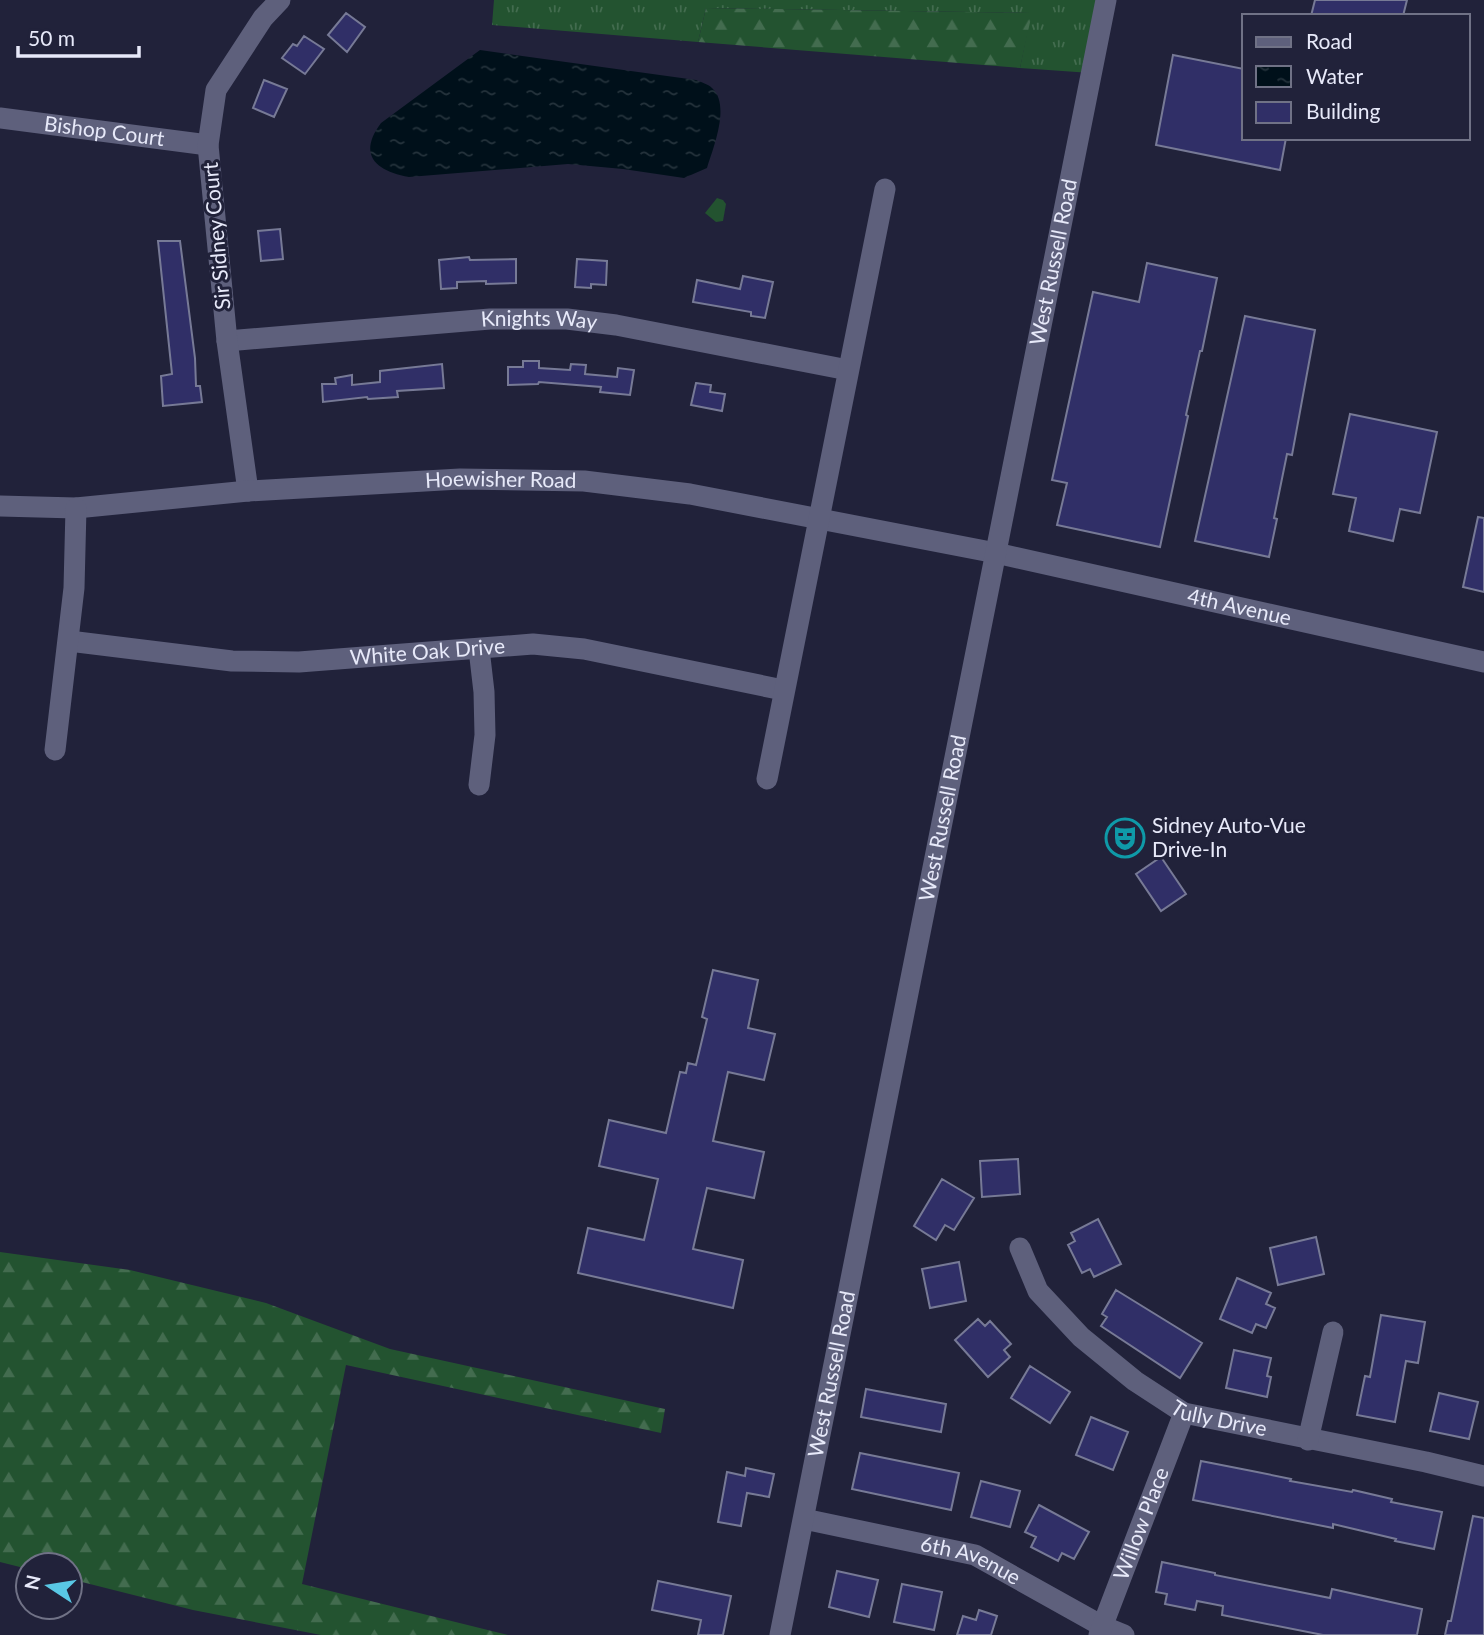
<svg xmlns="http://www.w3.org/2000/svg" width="1484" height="1635" font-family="Lato,sans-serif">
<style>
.grass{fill:url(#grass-tufts)}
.forest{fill:url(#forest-firs)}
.green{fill:#235330}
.water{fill:url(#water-ripples)}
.building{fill:#302f67;stroke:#777a96;stroke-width:2}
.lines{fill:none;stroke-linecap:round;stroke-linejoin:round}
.minor{stroke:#5e607c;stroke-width:21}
.labels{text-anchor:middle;stroke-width:6;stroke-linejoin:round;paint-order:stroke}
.street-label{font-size:21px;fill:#e7e9f9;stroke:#21223a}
.poi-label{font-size:21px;fill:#e7e9f9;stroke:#21223a;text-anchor:start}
</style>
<defs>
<pattern id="grass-tufts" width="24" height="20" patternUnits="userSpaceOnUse" patternTransform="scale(1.75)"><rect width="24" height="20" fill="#235330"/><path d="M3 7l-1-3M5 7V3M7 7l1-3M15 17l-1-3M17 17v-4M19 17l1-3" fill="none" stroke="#436c4f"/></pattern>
<pattern id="forest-firs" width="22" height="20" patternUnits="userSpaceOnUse" patternTransform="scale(1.75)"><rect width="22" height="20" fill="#235330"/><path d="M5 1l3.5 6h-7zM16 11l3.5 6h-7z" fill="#436c4f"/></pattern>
<pattern id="water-ripples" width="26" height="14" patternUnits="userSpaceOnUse" patternTransform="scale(1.75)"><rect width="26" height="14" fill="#00101a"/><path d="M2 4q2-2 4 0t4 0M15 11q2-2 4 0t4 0" fill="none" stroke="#25333c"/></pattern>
</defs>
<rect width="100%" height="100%" fill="#21223a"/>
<path class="grass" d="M494,0h612l-15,73 -71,-5 11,-55 -325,-5 -8,34 -206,-17z"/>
<path class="forest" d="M706,8l326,5 -12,55 -322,-26z
M0,1252l130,18 136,33 124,46 275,60 -4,24 -315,-68 -44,219 206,51h-187l-128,-25 -123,-31v-14h-42v4l-28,-7z"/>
<path class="green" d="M717,198l6,2 3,4 -3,17 -7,1 -11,-9z"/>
<path class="water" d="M480,50l216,30c4,2 12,4 16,8 19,17 1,60 -5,80l-23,10 -61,-9 -55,-5 -159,13c-33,-6 -52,-22 -28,-54z"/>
<path class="building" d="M1315,0h92l-4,16h-92z
M346,13l19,14 -18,25 -19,-17z
M304,36l20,13 -19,25 -23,-16 11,-14 4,2z
M1173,55l71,14v69h42l-6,32 -124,-25z
M264,80l23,9 -13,28 -21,-9z
M280,229l3,30 -22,2 -3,-30z
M158,241h22l15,117 1,28h4l2,16 -39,4 -2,-30 11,-2z
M469,257l1,3 46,-1v24l-30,1v-3l-29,1v6l-16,1 -2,-29z
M577,259l30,2 -1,24 -15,-1v4l-16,-1z
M1147,263l70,15 -15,73h-2l-14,64 2,1 -28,131 -103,-22 10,-42 -15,-3 41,-188 46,10z
M743,276l30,6 -8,36 -14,-2v-4l-58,-10 4,-22 43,9z
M1245,316l70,14 -23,125 -5,-1 -13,64 3,1 -8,38 -74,-16z
M523,361h16v7l31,2 1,-6 15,1 -1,9 32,3 1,-9 16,2 -4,25 -30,-3 1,-5 -62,-5 -1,2 -30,1v-18h15z
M442,364l2,24 -47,3 1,6 -30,2 -1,-2 -44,5 -1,-18h14l-1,-6 17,-3v10l28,-3v-11z
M696,383l15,2 -1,7 15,2 -3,17 -31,-6z
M1350,414l87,18 -17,81 -20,-4 -7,32 -44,-10 7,-33 -23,-4z
M1478,517l6,1v74l-21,-5z
M1161,857l25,37 -25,17 -25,-37z
M713,970l45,10 -10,48 27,6 -11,46 -36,-8 -15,69 51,11 -10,46 -47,-10 -14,61 50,11 -10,48 -155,-35 10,-45 56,12 14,-61 -59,-13 10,-46 57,13 14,-61 6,1 2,-10 8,2 11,-46 -5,-2z
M1018,1159l2,35 -38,3 -2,-36z
M942,1179l32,19 -20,32 -9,-5 -9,15 -22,-14z
M1098,1219l23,45 -27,13 -4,-8 -8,4 -14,-28 7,-4 -4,-8z
M1316,1237l8,37 -46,11 -8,-37z
M959,1262l7,39 -36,7 -8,-39z
M1237,1278l34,15 -5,11 9,4 -9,20 -10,-4 -4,9 -32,-14z
M1116,1290l86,53 -22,35 -79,-52 6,-9 -5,-3z
M1381,1315l44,7 -7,41 -12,-2 -11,61 -38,-7 8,-39 5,1z
M978,1319l7,7 5,-5 21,23 -7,6 6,7 -22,20 -33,-37z
M1234,1350l37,8 -4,18 4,1 -4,20 -41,-9z
M1030,1366l40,26 -20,31 -39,-25z
M866,1389l80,15 -5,28 -80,-15z
M1439,1393l39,9 -9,37 -39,-8z
M1091,1417l37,15 -15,38 -37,-15z
M860,1453l99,20 -8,37 -99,-21z
M1201,1461l51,10 39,8 -1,2 62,11 1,-2 39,9 -1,3 51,10 -8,37 -39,-8 1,-2 -63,-15v4l-140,-28z
M746,1468l28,6 -5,23 -22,-4 -6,33 -23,-4 9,-50 18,4z
M981,1481l39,10 -10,36 -39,-10z
M1039,1505l50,27 -15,27 -12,-6 -4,8 -27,-14 5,-10 -11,-5z
M1473,1516l11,2v117h-39l3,-14h3z
M1162,1562l53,11v2l115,23 2,-9 90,20 -5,26h-94l-101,-20 1,-9 -26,-5 -2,9 -30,-6 2,-10 -11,-2z
M837,1571l41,9 -9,37 -40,-10z
M658,1581l73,15 -8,39h-25l3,-15 -49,-10z
M902,1584l40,8 -8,38 -40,-8z
M979,1610l18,6 -6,19h-34l6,-19 13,4z"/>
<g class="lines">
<g class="minor">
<path id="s1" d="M0,118l208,27"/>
<path id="s2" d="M227,341l263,-22h77l49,6 232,45"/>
<path d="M248,491l-21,-150 -19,-196 8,-55 47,-72 17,-18"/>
<path id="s3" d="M0,506l76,2 172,-17 212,-12 124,2 106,13 306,59 488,109"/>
<path id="s4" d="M69,641l163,20 67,1 234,-18 51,5 199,41"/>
<path d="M479,649l5,43 1,43 -6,50"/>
<path d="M55,750l19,-162 2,-80"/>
<path d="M767,779l118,-590"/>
<path id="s5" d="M1020,1248l18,43 43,46 54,44 49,32 242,49 58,14"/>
<path d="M1308,1440l25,-108"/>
<path id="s6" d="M804,1519l171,36 127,71 22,9"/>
<path id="s7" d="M780,1635l326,-1635"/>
<path id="s8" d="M1099,1635l85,-222"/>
</g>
</g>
<defs>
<symbol id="theatre-ring" viewBox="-11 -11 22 22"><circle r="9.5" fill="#21223a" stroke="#0f9aa8" stroke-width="1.5"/><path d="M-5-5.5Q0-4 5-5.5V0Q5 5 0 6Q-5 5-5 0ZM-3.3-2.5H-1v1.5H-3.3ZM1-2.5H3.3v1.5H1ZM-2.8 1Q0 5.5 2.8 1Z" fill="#0f9aa8"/></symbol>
</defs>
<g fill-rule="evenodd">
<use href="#theatre-ring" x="1103" y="816" width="44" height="44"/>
</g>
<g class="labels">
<g class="street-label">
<text dy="7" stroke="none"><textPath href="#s1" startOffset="105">Bishop Court</textPath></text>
<text transform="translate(217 236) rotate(-95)" y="7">Sir Sidney Court</text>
<text dy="7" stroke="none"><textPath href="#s7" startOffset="1400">West Russell Road</textPath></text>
<text dy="7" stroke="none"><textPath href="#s2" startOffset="313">Knights Way</textPath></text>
<text dy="7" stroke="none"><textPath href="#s3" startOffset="502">Hoewisher Road</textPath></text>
<text dy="7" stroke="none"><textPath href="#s3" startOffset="1253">4th Avenue</textPath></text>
<text dy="7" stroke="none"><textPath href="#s4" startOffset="360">White Oak Drive</textPath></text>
<text dy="7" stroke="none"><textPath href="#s7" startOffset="833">West Russell Road</textPath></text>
<text dy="7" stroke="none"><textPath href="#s7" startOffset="266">West Russell Road</textPath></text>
<text dy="7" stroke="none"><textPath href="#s5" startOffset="273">Tully Drive</textPath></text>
<text dy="7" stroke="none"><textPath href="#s8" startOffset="119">Willow Place</textPath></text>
<text dy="7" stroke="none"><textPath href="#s6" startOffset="172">6th Avenue</textPath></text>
</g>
<g class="poi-label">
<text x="1152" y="833">Sidney Auto-Vue<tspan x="1152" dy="24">Drive-In</tspan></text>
</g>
</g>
<rect x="1242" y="14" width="228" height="126" fill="#21223a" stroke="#707286" stroke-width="2"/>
<rect x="1256" y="37" width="35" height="10" fill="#5e607c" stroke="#707286" stroke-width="2"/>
<text x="1306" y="49" font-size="21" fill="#e7e9f9">Road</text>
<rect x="1256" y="66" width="35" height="21" fill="url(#water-ripples)" stroke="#707286" stroke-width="2"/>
<text x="1306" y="84" font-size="21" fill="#e7e9f9">Water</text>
<rect x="1256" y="102" width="35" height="21" fill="#302f67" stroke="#707286" stroke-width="2"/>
<text x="1306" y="119" font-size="21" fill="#e7e9f9">Building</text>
<g transform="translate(49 1586) rotate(282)"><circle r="33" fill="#21223a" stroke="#707286" stroke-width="2"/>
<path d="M0-5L12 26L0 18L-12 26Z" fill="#59c8e5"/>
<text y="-10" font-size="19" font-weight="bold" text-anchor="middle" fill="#e7e9f9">N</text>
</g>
<path d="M18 46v10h121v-10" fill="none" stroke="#e7e9f9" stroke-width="3.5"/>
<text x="28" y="46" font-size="21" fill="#e7e9f9" stroke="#21223a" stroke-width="5" paint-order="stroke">50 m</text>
</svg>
